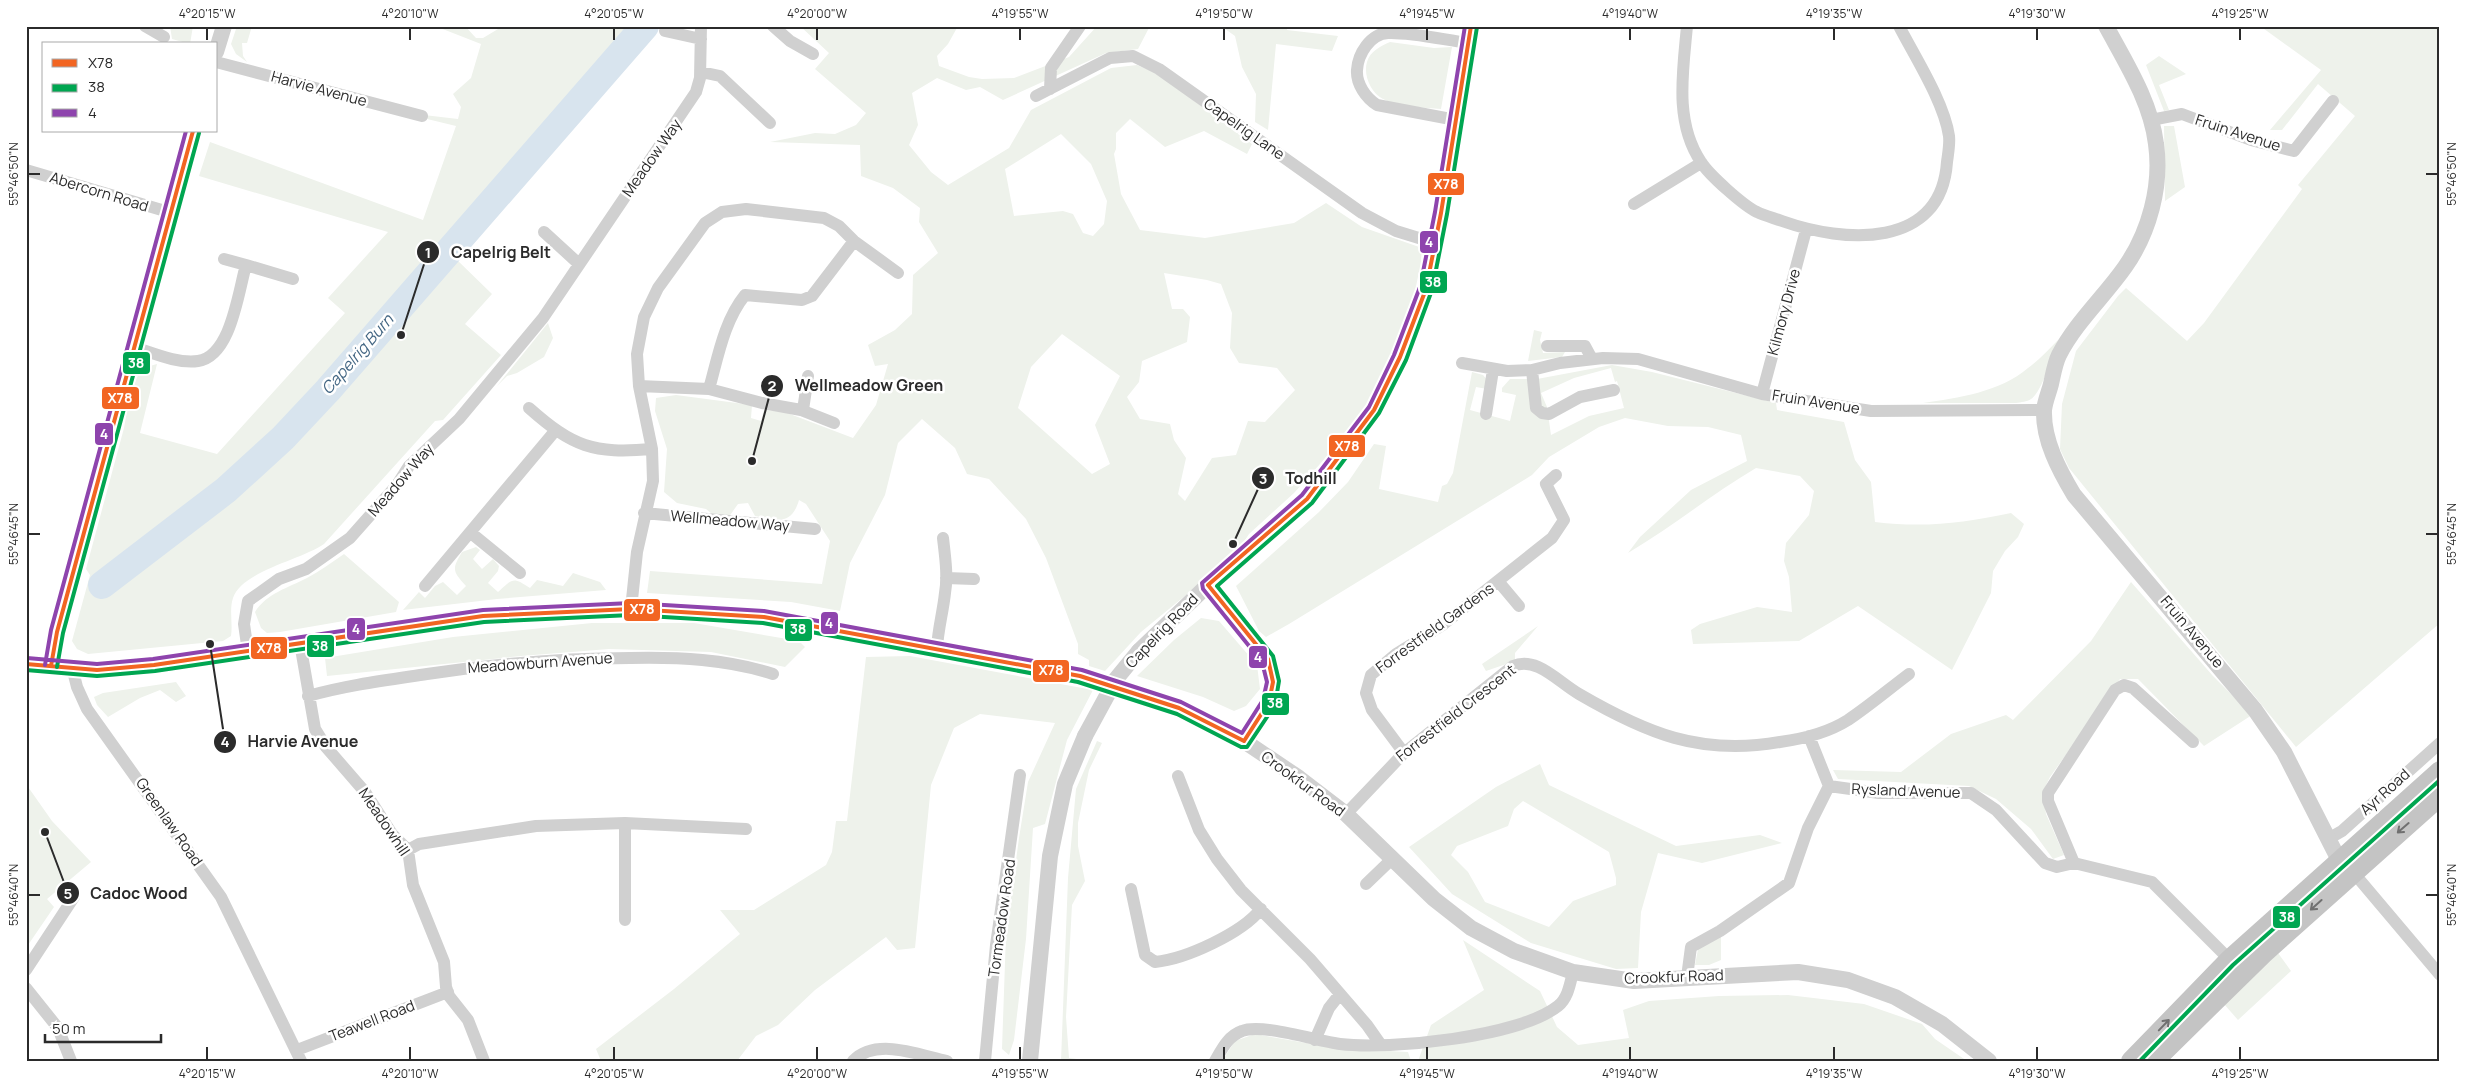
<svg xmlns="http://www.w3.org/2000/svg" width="2466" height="1087" font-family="Manrope,sans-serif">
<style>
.green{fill:#eef2eb;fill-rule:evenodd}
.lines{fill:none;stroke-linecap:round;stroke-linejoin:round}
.river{stroke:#d8e4ee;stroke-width:28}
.minor{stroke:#d0d0d0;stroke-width:12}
.tertiary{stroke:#d0d0d0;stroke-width:16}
.primary{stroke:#c4c4c4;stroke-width:20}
.tertiary-bridge{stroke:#d0d0d0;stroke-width:16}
.bus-1-casing{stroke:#fff;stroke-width:8}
.bus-2-casing{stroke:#fff;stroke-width:8}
.bus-3-casing{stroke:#fff;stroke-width:8}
.bus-1{stroke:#f26522;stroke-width:4}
.bus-2{stroke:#00a651;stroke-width:4}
.bus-3{stroke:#8e44ad;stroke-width:4}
.oneway{stroke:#707070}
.ticks{fill:none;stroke:#2b2b2b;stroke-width:2}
.labels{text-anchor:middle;stroke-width:5;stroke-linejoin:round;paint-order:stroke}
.street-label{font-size:15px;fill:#2b2b2b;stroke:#fff}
.water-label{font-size:16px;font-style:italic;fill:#436683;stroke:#fff}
.leader{fill:none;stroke:#2b2b2b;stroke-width:2}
.callout-dot{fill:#2b2b2b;stroke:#fff;stroke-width:2}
.mark-label{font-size:15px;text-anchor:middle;font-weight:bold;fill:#fff}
.callout-label{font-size:16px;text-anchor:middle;font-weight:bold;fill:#2b2b2b;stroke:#fff;stroke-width:5;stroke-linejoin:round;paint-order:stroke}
.line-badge{stroke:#fff;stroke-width:2}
.badge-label{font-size:14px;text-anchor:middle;font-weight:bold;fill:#fff}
.neatline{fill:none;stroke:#2b2b2b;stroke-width:2}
.ticks-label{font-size:12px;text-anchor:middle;fill:#2b2b2b}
</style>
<rect width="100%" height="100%" fill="#fff"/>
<path class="green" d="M170,26h23l-3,18 -18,-5z
M237,26h15l-5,17h-5l1,13 4,6 -11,-8 -5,-10z
M435,26h30l11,12h7l20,-12h152l-24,22 -28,38 -107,119 -41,53 37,36 -27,30 36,31 -58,65 -8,1 -111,123c-23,16 -82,27 -91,54 -4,12 0,25 -2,38l-8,5 -135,13 -11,-5 -5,-8 18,-66 -4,-6 38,-141 5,-29 8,-22 13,-11 7,-2 -17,69 77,21 128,-141 -17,-15 60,-66 -189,-56 11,-34 213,78 33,-94 -33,-8 1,-3 34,4 3,-12 -8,-13 18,-16 10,-34z
M800,26h158l-10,18 -11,12 2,10 30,11 13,2 32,-1 55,-21 28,-31h53l-12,23 -32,4 -103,47 -23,-13 -14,3 -29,-12 -25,15 6,32 -9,20 22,27 17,13 61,-37 22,-38 80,-42 26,-3 21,9 94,70 -5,10 -43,-23 -39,16 -35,-28 -14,14v16l-2,5 7,40 19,36 65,8 89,-15 32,-20 36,24 60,21 -2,26 -18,61 -25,56 -40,54 -43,48 -45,41 -13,20 -95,78 -36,39 -16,-5v-6l-11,-6v-10l-32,-86 -20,-39 -37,-40 -22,-5 -12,-26 -33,-29 -24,24 -13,52 -35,68 -10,48 -49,-9 -144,-9 3,-22 172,13 8,-43 -24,-37 -7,-4c-8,27 -22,19 -44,16l-7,-13 -10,1 -10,14 -16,-4 -6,-5 -29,-6 -13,-11 3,-43 -12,-38 1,-13 20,-3 76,10 -1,13 10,3 3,-11 18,1 71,27 23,-33 12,-41 -13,2 -7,-21 27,-15 17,-16 1,-39 25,-22 -19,-31 1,-14 -27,-20 -32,-12 -1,-31 -90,-3 45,-9 20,1 21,-9 10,-12 -51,-44 14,-16zM1061,134l30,30 16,37 -3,23 -11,12 -10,-3 -10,-19 -10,-3 -49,5 -9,-47zM1164,273l43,7 14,4 11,29 -2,35 9,15 38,5 18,22 -30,32 -17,-1 -12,34 -24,3 -27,43 -7,-7 8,-36 -12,-18 -4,-16 -30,-5 -13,-22 12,-15 3,-21 45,-19 3,-25 -7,-8h-11zM1062,334l58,42 -25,49 15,39 -18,10 -74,-66 13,-41z
M1221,26h66v4l51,6 -6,15 -56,-7 -8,86 -13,-8 1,-28 -14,-27 -7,-31z
M2260,26h180v597l-144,124 -227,-279 -9,-19 2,-45 14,-53 42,-55 8,-8 61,53 17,-18 98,-134 -4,-4 57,-69 -37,-32 -36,46h-12l51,-60z
M1390,42l44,6 18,-1 -11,62c-15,-1 -45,-3 -58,-10 -12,-6 -20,-24 -16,-37 3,-11 14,-16 23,-20z
M2159,56l27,18 -27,11 10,25 -5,1 -18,-46z
M2164,126h10l11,61 -20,14z
M548,323l5,15 -9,19 -27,16 -10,3 -10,10z
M1534,330l8,2 -2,8 3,13 22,-1 -3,5 -34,4z
M2059,339c-6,13 -17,54 -28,60 -4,3 -10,3 -15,4h-93c35,-5 77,-11 105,-35 11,-8 21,-19 31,-29z
M1612,365l40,7 124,31 1,7 67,12 11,38 16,22 4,40c50,6 88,1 136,-9l13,11 -6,13 -13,14 -12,20 -2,22 -39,77 -94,-64 -59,35 -106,3 -2,-14 9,-6 57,-17 35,5 -3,-35 -5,-16 2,-18 23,-28 5,-24 -14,-15 -44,-8c-44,26 -84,59 -128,85l12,-16 51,-47 56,-29 -6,-26 -33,-8 -40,-1 -43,-8 -26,9 -50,30 -17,18 -243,149 -23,13 -7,-6 -23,-45 83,-74 29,-30 26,-38 12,2 -7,43 59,13 4,-16 5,-2 6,-11 19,-101 11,3 6,7 -2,7 -11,-2 -6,23 40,11 6,-26 -14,-3v-4l8,-9h27zM1611,368l4,14 2,-1 7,27 -35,8 -38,19 -4,-28 -6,-14 33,-15z
M476,547l4,3 -7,9 9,10 11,-10 6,7 -1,5 -10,12 10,9c15,-13 14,-16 32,-4l7,-8 26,6 10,-13 27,9 6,8 -109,9 -94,11 16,-18 6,6 10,-12 8,-4 14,13 9,-9c-14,-15 -14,-17 -4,-34z
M344,554l55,48 -3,10 -116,20 -13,1 -6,-5 -6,-16c12,-19 33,-24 52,-34 13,-7 25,-16 37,-24z
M2131,582l82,94 39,39 -48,31 -66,-67h-18l-70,98 -7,14 3,23 18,41 -11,4 -22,-30 -35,-30 -27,-13 -131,-7 -5,-9 68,2 50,-38 55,-19 7,5 78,-79z
M1201,618l18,3 38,44 3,24 -14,17 -12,5 -31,-14 -66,-21 37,-36z
M592,623h102l105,18 6,6 -20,20 -74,-15 -102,-3 -88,7 -194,20 -2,-18 128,-21z
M1538,626l-23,27v8l-29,10 -4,-7z
M910,656l183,34 -26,50 -22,84 -12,4 -7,111 -12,101 -5,15 -7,-6 4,-115 13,-96 9,-56 27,-59 -75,-9 -26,14 -23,57 -16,163 -18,2 -11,-13 -71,53 -37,35 -22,11 -19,25h-136l-5,-12 78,-60 66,-55 -20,-24h34l72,-45 6,-13 4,-31h11l19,-164z
M176,682l10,14 -10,6 -16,-12 -20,8 -32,19 -11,-12 -3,-8 9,-4z
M1097,741l5,2 -13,27 -11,53v23l7,35 -13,24 -6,112 3,41 24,3h-32l7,-183 8,-89z
M1540,764l9,21 127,61 84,-11 22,8 -80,20 -44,-10 -17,59 -3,56 -22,1 -85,-26 -79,-49 -43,-47 87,-60zM1523,801l86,51 7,26v7l-43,16 -24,26 -64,-25 -17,-30 -17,-17 6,-9 51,-20 6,-17z
M26,784l26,37 39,41 -44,37 7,8 -28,41z
M1721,936v24l-12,5h-14l3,-16z
M1463,940l77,51 17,36 21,18 51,-7 -6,-28 26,-9 70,-5 69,-1 76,9 58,20 13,15 32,22h-549l13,-36 53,-35z
M2278,953l13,18 -53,49 -14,-16z
M1255,1034l80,14 73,4 3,9h-189l13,-20z"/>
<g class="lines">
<path class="river" d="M102,585l124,-95 57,-52 45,-48 317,-364"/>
<path class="minor" d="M145,26l19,11
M773,26l17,15 23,13
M1687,26c-4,45 -13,96 14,136 8,13 43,44 56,50 8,4 17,6 25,9 62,22 159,29 165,-59 1,-8 3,-18 2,-26 -5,-34 -34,-79 -50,-110
M665,31l36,8
M216,62l206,54
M701,72l19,4 50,47
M1050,89l1,-21 29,-42
M1036,96l74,-38 23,-2 26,13 203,144 34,18 39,12
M1456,120l-79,-15c-11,-7 -21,-21 -20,-35 1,-16 13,-36 31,-37 23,-1 57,7 81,10
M2151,120l31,-6 69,26 43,11 39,-50
M26,170l146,43
M1634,204l67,-41
M544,232l35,32
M246,265l47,14
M1547,346h38l7,13
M134,347c19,6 44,17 64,14 33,-5 40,-68 48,-96l-22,-6
M1462,363l45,8 25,-1 28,-7 43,-5 35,1 124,35 109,17 173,-1
M1532,370l4,38 6,5 7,1 31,-17 34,-7
M639,386l70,3 53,14 39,7 33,13
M709,389c9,-32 15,-68 36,-94l57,5 10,-4 42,-55
M1762,394l44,-164
M529,408c44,39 64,46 123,41
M803,410l5,-34
M1486,414l7,-44
M644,513l171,16
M471,533l49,40
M946,578l28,1
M1498,581l21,25
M425,586l130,-155
M631,609l6,-57 16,-71 -1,-32 -13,-63 -2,-32 7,-37 14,-29 47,-65 17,-11 24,-3 78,9 15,8 15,15 44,32
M300,643l15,86 11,18 39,45 27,42 16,16 5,35 31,77 2,25 3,9 19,24 16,41
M937,648c1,-19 6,-36 8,-55 3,-18 0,-37 -2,-55
M248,652l-4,-28 4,-23 31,-22 27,-10 44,-31 47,-53 12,-19 50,-47 84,-101 153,-226 4,-14 1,-52
M72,667l5,20 10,22 134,188 80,164
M308,696c39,-11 79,-16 119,-22 67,-10 135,-16 203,-16 48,-1 97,1 143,16
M1809,736l20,50
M1404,753l-32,-43 -6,-17 5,-18 25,-21 45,-28 111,-88 12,-18 -18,-36 10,-9
M1178,776l21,54 18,29 24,31 69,69 57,66 14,20
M1346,814l58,-61 109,-87c24,-10 45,16 66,28 67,39 121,62 201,48 22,-3 49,-10 68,-22 21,-14 41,-31 61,-46
M625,823v97
M2328,839l14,-8 98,-88
M408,850l11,-6 117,-18 89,-3 121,6
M2074,863l-26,-62v-8l67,-103 9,-5 9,3 60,54
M2353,872l87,103
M1366,884l26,-25
M1131,889l14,66 10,7c31,-3 87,-29 106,-53
M26,970l48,-73
M1687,977l4,-30 29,-16 69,-48 19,-55 21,-42 50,7h92l25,17 49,53 12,4 17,-4 78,19 82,82
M26,988l32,40 13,33
M1315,1040l14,-32 11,-14
M297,1050l151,-58
M853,1061c23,-24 66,-6 94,0
M985,1061l11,-116 24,-170
M1215,1061c7,-12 13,-25 27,-30 19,-8 75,10 98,13 50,6 179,-7 218,-38 10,-8 12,-22 15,-34"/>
<path class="tertiary" d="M2106,26c20,37 45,76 50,118 6,42 -7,89 -31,123 -21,30 -49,55 -66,88 -4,8 -6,20 -8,29 -2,8 -6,17 -7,26 -1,30 15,60 30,85l181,215 29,42 55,108 9,9
M216,52l8,-26
M1208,585l60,74 5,23 -4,20 -25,39
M1139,651l69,-66 99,-86 67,-89 26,-53 26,-68 15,-76 30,-187
M26,664l71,6 57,-5 329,-49 148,-7 133,8 285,52 85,23 45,16 65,33 55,37 47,36 88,85 37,29 43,23 59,21 61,9 164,-9 50,8 47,17 47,27 47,37
M51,666l6,-34 136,-501
M1030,1061l20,-205 15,-72 20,-48"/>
<path class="primary" d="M2131,1061l98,-101 211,-189
M2154,1061l109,-107 177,-158"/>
<path class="tertiary-bridge" d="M1085,736l31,-57 23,-28"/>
<defs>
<path id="bus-1" d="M1208,585l99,-86 67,-89 26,-53 26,-68 15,-76 30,-187
M1208,585l60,74 5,23 -4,20 -25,39
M26,664l71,6 57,-5 329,-49 148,-7 133,8 316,59 99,32 65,33
M51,666l6,-34 136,-501"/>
<path id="bus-2" d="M57,667l6,-34 136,-500
M26,670l71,6 58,-5 329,-49 147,-7 132,8 315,59 99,32 64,33h6l28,-42 4,-24 -6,-25 -56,-70 95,-83 67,-90 27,-53 26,-70 15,-76 30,-187
M2140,1061l93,-96 207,-185"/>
<path id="bus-3" d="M27,658l70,6 56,-5 330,-49 148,-7 133,8 318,59 99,32 61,31 21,-33 4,-18 -5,-20 -59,-73 -1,-6 100,-88 67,-88 25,-52 26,-68 15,-75 30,-186
M45,665l6,-35 135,-499"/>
</defs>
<use href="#bus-1" class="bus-1-casing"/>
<use href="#bus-2" class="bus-2-casing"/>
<use href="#bus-3" class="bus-3-casing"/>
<use href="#bus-1" class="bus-1"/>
<use href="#bus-2" class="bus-2"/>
<use href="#bus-3" class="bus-3"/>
</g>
<defs><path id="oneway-shaft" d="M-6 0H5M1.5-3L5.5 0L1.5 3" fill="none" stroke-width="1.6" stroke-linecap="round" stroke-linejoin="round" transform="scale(1.25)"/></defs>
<g class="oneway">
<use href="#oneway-shaft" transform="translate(2403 828) rotate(139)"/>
<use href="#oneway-shaft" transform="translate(2316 905) rotate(138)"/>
<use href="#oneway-shaft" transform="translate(2164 1025) rotate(-46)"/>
</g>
<path class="ticks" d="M207,28v12M410,28v12M614,28v12M817,28v12M1020,28v12M1224,28v12M1427,28v12M1630,28v12M1834,28v12M2037,28v12M2240,28v12M28,174h12M2426,174h12M28,534h12M2426,534h12M28,895h12M2426,895h12M207,1047v13M410,1047v13M614,1047v13M817,1047v13M1020,1047v13M1224,1047v13M1427,1047v13M1630,1047v13M1834,1047v13M2037,1047v13M2240,1047v13"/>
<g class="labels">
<g class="street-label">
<text transform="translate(319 89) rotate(15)" y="5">Harvie Avenue</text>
<text transform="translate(1244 129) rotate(35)" y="5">Capelrig Lane</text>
<text transform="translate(2238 133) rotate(18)" y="5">Fruin Avenue</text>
<text transform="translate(652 158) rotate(-55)" y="5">Meadow Way</text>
<text transform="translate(99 192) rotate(17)" y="5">Abercorn Road</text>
<text transform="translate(1784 312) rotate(-75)" y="5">Kilmory Drive</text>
<text transform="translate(1816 402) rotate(9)" y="5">Fruin Avenue</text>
<text transform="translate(401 480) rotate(-49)" y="5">Meadow Way</text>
<text transform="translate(730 521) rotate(5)" y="5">Wellmeadow Way</text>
<text transform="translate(1435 628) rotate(-36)" y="5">Forrestfield Gardens</text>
<text transform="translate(1162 631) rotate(-46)" y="5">Capelrig Road</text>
<text transform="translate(2192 632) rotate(50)" y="5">Fruin Avenue</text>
<text transform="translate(540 663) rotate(-4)" y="5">Meadowburn Avenue</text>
<text transform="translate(1456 713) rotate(-38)" y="5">Forrestfield Crescent</text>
<text transform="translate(1303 784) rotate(36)" y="5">Crookfur Road</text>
<text transform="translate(1906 791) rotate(2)" y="5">Rysland Avenue</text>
<text transform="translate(2385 792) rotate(-42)" y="5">Ayr Road</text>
<text transform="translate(169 822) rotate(55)" y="5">Greenlaw Road</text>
<text transform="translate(384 822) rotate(56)" y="5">Meadowhill</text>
<text transform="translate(1002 918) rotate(-82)" y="5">Tormeadow Road</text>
<text transform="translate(1674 977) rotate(-2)" y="5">Crookfur Road</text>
<text transform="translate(372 1021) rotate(-21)" y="5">Teawell Road</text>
</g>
<g class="water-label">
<text transform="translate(357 354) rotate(-49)" y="6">Capelrig Burn</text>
</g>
</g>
<path class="leader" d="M401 335L428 252M752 461L772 386M1233 544L1263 478M210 644L225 742M45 832L68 893"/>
<g class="callout-dot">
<circle cx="401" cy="335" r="5"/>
<circle cx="752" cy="461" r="5"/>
<circle cx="1233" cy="544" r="5"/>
<circle cx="210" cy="644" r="5"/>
<circle cx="45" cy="832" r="5"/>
<circle cx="428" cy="252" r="12"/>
<circle cx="772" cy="386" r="12"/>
<circle cx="1263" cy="478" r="12"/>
<circle cx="225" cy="742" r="12"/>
<circle cx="68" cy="893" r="12"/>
</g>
<g class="mark-label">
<text x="428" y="258">1</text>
<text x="772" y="391">2</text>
<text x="1263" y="484">3</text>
<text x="225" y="747">4</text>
<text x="68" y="899">5</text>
</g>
<g class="callout-label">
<text x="501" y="258">Capelrig Belt</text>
<text x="869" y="391">Wellmeadow Green</text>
<text x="1311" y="484">Todhill</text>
<text x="303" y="747">Harvie Avenue</text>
<text x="139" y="899">Cadoc Wood</text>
</g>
<g class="line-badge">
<rect x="1427" y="172" width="38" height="24" rx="5" fill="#f26522"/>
<rect x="1419" y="230" width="20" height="24" rx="5" fill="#8e44ad"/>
<rect x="1419" y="270" width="29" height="24" rx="5" fill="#00a651"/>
<rect x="122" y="351" width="29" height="24" rx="5" fill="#00a651"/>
<rect x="101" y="386" width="39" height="24" rx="5" fill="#f26522"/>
<rect x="94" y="422" width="20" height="24" rx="5" fill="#8e44ad"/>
<rect x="1328" y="434" width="38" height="24" rx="5" fill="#f26522"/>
<rect x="623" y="598" width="38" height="24" rx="5" fill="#f26522"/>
<rect x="820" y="611" width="19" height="24" rx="5" fill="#8e44ad"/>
<rect x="346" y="617" width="20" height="24" rx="5" fill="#8e44ad"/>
<rect x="784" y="618" width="29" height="24" rx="5" fill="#00a651"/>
<rect x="306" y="634" width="29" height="24" rx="5" fill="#00a651"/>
<rect x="250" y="636" width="38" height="24" rx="5" fill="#f26522"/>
<rect x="1248" y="645" width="20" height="24" rx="5" fill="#8e44ad"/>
<rect x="1032" y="659" width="38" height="24" rx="5" fill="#f26522"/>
<rect x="1261" y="692" width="29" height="24" rx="5" fill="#00a651"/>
<rect x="2272" y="905" width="29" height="24" rx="5" fill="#00a651"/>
</g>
<g class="badge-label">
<text x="1446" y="189">X78</text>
<text x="1429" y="247">4</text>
<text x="1433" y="287">38</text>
<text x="136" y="368">38</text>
<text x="120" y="403">X78</text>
<text x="104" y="439">4</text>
<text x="1347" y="451">X78</text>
<text x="642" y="614">X78</text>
<text x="829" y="628">4</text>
<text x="356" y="634">4</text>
<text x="798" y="634">38</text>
<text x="320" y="651">38</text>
<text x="269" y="653">X78</text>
<text x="1258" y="662">4</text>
<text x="1051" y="675">X78</text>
<text x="1275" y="708">38</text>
<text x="2287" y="922">38</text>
</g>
<rect width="2466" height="1087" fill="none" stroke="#ffffff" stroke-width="55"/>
<rect x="42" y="42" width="175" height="90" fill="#ffffff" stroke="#aaaaaa"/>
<rect x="52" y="59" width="25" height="8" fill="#f26522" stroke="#aaaaaa"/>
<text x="88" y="68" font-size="15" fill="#2b2b2b">X78</text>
<rect x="52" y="84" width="25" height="8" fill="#00a651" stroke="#aaaaaa"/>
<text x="88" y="92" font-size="15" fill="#2b2b2b">38</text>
<rect x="52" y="109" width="25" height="8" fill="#8e44ad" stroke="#aaaaaa"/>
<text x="88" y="118" font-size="15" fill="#2b2b2b">4</text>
<path d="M45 1034v8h116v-8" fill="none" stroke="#2b2b2b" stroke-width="2.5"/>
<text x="52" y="1034" font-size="15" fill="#2b2b2b" stroke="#ffffff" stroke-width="4" paint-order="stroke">50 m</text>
<rect x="28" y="28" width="2410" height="1032" class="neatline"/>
<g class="ticks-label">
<text x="207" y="18">4°20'15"W</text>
<text x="410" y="18">4°20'10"W</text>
<text x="614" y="18">4°20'05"W</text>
<text x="817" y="18">4°20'00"W</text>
<text x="1020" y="18">4°19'55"W</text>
<text x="1224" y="18">4°19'50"W</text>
<text x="1427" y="18">4°19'45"W</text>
<text x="1630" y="18">4°19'40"W</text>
<text x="1834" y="18">4°19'35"W</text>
<text x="2037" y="18">4°19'30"W</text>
<text x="2240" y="18">4°19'25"W</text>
<text transform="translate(14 174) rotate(-90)" y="4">55°46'50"N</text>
<text transform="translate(2452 174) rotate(-90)" y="4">55°46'50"N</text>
<text transform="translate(14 534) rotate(-90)" y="4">55°46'45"N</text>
<text transform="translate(2452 534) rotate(-90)" y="4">55°46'45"N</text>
<text transform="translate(14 895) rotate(-90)" y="4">55°46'40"N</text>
<text transform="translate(2452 895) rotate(-90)" y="4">55°46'40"N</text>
<text x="207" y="1078">4°20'15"W</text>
<text x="410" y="1078">4°20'10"W</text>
<text x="614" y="1078">4°20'05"W</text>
<text x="817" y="1078">4°20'00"W</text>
<text x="1020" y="1078">4°19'55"W</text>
<text x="1224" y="1078">4°19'50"W</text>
<text x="1427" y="1078">4°19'45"W</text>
<text x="1630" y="1078">4°19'40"W</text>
<text x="1834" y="1078">4°19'35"W</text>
<text x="2037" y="1078">4°19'30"W</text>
<text x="2240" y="1078">4°19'25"W</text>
</g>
</svg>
